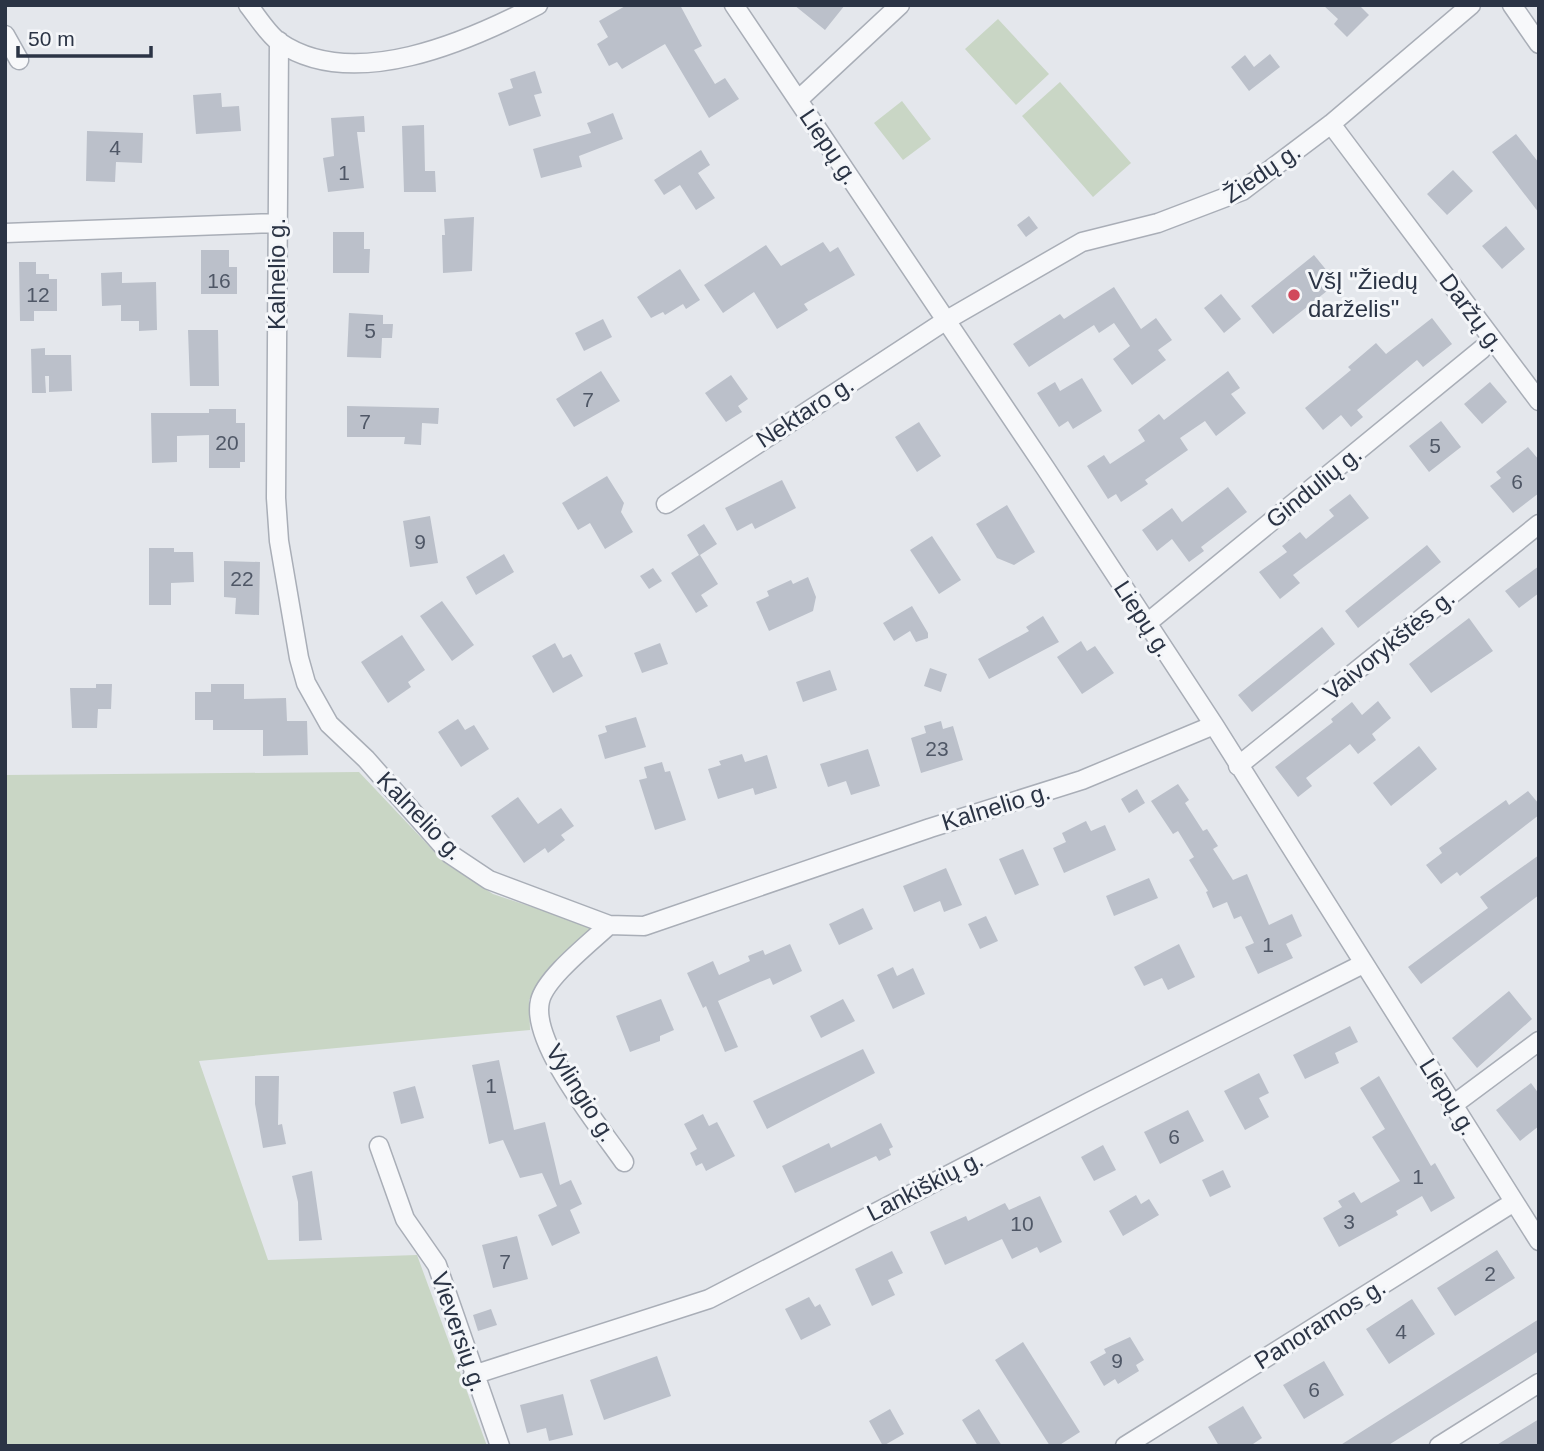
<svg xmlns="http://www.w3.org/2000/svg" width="1544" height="1451" font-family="Arial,sans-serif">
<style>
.green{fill:#c9d6c5}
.building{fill:#bbc0ca}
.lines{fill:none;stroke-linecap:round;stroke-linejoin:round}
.minor-casing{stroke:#a9aeb7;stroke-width:21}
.minor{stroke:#f7f8fa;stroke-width:18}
.poi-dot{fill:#d1495b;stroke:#f4f6f9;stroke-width:2.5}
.labels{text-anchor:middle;stroke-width:6;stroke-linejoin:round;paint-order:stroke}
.number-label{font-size:21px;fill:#4f5766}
.street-label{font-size:24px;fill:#2b3445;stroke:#f4f6f9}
.poi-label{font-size:24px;fill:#2b3445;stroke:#f4f6f9;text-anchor:start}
</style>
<rect width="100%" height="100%" fill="#e4e7ec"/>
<path class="green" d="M998,19l51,55 -33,31 -51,-56z
M1060,82l71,81 -38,34 -71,-81z
M902,101l29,38 -28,21 -29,-37z
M359,772l86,91 48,31 96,32 5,6 -46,38 -19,30 1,30 -331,31 69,199 149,-5 70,191h-482v-671z"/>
<path class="building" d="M627,5h53l22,41 -8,4 21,34 10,-6 14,21 -30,19 -44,-74 -43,25 -5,-7 -8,4 -12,-22 11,-7 -9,-16z
M794,5h51l-20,25z
M1323,5h36l10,10 -22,22 -13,-13 4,-5z
M1270,54l10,13 -31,24 -18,-24 14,-12 9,12z
M535,71l7,22 -8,2 7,21 -32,10 -11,-33 15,-5 -3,-9z
M221,93l1,14 17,-1 2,25 -45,3 -3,-39z
M613,113l10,26 -44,17 3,11 -41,11 -8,-29 58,-16 -4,-10z
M364,116l1,16h-8l7,56 -36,4 -5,-34 11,-2 -3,-38z
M424,125l1,46h10l1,21h-32l-2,-66z
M87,131l56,2 -1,30 -26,-1 -1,20 -29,-1z
M1516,134l23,29v50l-47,-61z
M701,150l9,15 -12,8 17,25 -19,12 -16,-25 -16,10 -10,-15z
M1453,170l20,21 -26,24 -20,-21z
M1029,216l9,12 -12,9 -9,-12z
M474,217l-2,54 -29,2 -1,-38h3l-1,-16z
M1506,226l19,23 -23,20 -20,-23z
M333,232h31v17h6l-1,24h-36z
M823,242l7,10 8,-5 17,28 -51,29 4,6 -31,19 -23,-37 -31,21 -19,-28 62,-40 15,21z
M201,250h28v17h8v27h-36z
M1314,255l23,28 -64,51 -22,-28z
M19,262h17v12h13v5h8v32h-23v10h-14z
M680,269l20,31 -14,9 -3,-5 -18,11 -2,-3 -12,6 -14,-21z
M122,272v11l34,-1 1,48 -18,1v-10h-18v-16l-19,1 -1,-33z
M1114,287l27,42 15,-11 16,22 -14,10 8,10 -34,25 -19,-26 17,-13 -16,-23 -15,10 -5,-8 -65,42 -16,-23 47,-30 4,5z
M1221,294l20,25 -17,14 -20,-25z
M349,313l34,2v9h10l-1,14h-10l-1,20 -34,-1z
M1432,318l20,26 -29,23 -6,-7 -60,50 6,7 -12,10 -10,-12 -18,15 -18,-22 46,-38 -3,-3 28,-24 10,11z
M603,319l9,18 -28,14 -9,-18z
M188,330h30l1,56h-29z
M45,348v7h26l1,36 -23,1v-16h-4l1,17h-14l-1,-44z
M601,371l19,30 -46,26 -18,-28z
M1228,371l12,17 -9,6 15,19 -30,23 -11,-15 -25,17 8,12 -43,30 3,4 -27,18 -5,-8 -8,5 -21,-33 17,-11 6,9 35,-23 -7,-11 21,-16 5,6z
M731,375l17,24 -10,7 4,6 -16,10 -21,-29z
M1082,378l20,33 -29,18 -5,-8 -9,6 -22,-34 18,-11 5,9z
M1490,382l17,20 -25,22 -18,-20z
M347,406l92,2 -1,16 -16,-1 -1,22 -17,-1 1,-7h-58z
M209,409h27v14h9v39h-5v6h-31v-33l-32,1v26l-25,1 -1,-50h58z
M1441,421l20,26 -32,25 -20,-26z
M919,422l22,34 -24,16 -22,-35z
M1528,447l11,13v33l-26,20 -23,-27 11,-8 -5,-6z
M607,476l17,27 -3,9 12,20 -28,17 -15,-26 -12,7 -16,-27z
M782,480l14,28 -41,21 -3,-6 -15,8 -12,-23z
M1228,487l19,25 -46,35 3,4 -15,11 -17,-23 -15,12 -15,-21 30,-22 10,14z
M1350,494l19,24 -76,57 7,8 -20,16 -21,-27 28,-20 -5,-6 18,-14 6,7 28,-23 -5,-6z
M1007,505l28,47 -21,13 -17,-7 -21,-34z
M430,516l8,47 -28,4 -7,-46z
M704,524l13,20 -17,11 18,29 -17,11 7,11 -12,7 -25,-40 28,-18 -12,-20z
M932,536l29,44 -22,14 -29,-44z
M1427,545l14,17 -83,66 -13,-17z
M149,548h25v4h19l1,30 -23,1v22h-22z
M504,554l10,18 -38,23 -10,-18z
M224,561l36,1 -1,53 -24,-1 1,-16 -12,-1z
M1539,566v27l-20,15 -14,-17z
M653,568l9,13 -13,8 -9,-13z
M808,577l8,20 -3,14 -44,20 -13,-29 13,-6 -2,-5 24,-11 2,4z
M442,601l32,44 -22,16 -32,-45z
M912,606l16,27v5l-12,4 -6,-11 -16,10 -11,-18z
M1043,616l16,26 -70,37 -11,-20 51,-28 -3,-4z
M1469,618l24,33 -62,42 -22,-29z
M1322,627l13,17 -83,68 -14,-17z
M402,635l23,35 -17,12 3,5 -23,16 -27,-41z
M1081,641l6,10 8,-5 19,27 -32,21 -25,-37z
M555,643l8,15 8,-4 12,22 -30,17 -21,-37z
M660,643l8,21 -26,9 -8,-20z
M930,668l17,6 -6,18 -17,-6z
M830,670l7,20 -34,12 -7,-20z
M96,684h16l-1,25h-13l-1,19h-25l-2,-40h26z
M211,684h33v15l42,-1 1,23h20l1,34 -45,1v-26h-50v-10h-18v-28h16z
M1378,701l13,17 -19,16 4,6 -18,14 -8,-10 -44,34 6,8 -14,11 -23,-30 58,-45 -2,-3 21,-17 10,13z
M636,717l10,30 -41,12 -7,-24 9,-3 -2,-6z
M458,719l7,11 9,-5 15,24 -28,18 -23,-35z
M941,721l2,8 10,-3 10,34 -42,13 -10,-35 15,-5 -2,-7z
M1419,746l18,23 -46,37 -18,-23z
M868,749l12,37 -29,9 -5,-14 -18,6 -8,-23z
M742,754l3,8 22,-7 10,33 -22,7 -2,-7 -35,11 -10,-30 13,-4 -2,-4z
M662,762l3,10 5,-1 16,49 -31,10 -16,-50 8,-2 -3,-11z
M1178,784l11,16 -4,3 18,28 4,-2 11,17 -5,3 20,31 14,-6 22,51 23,-11 10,22 -16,8 7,14 -35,16 -13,-27 9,-4 -13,-27 -7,3 -7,-17 -14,6 -7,-16 2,-1 -19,-31 5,-3 -16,-26 -5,3 -22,-33z
M1137,789l8,14 -16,10 -8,-14z
M1528,791l11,13v11l-79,61 -3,-4 -16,12 -15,-19 16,-12 -3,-5 67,-48 3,5z
M518,797l20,27 23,-16 13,18 -13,9 4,5 -17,13 -3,-5 -21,15 -33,-47z
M1086,821l5,10 14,-6 11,25 -52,23 -11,-25 13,-6 -4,-9z
M1023,849l16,36 -24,10 -16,-36z
M1539,855v40l-118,89 -13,-17 80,-59 -8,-11z
M946,868l16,37 -18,7 -4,-11 -26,11 -11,-26z
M1149,878l9,20 -44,18 -8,-20z
M863,908l10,21 -34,16 -10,-21z
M986,916l12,25 -18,8 -12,-25z
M790,944l12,27 -29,14 -3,-7 -10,4 -42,19 20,46 -13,5 -19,-46 -3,2 -16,-35 26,-12 6,14 31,-14 -2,-5 15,-6 2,5z
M1179,944l16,33 -27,13 -6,-12 -18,8 -10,-19z
M893,967l4,9 16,-8 12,26 -32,15 -16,-34z
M1509,991l23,28 -55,49 -25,-30z
M661,999l13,31 -14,6v5l-30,11 -14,-36z
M843,999l12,22 -34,17 -11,-22z
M1350,1026l8,16 -23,11 4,10 -34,16 -12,-24z
M863,1049l12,24 -108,56 -14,-28z
M499,1060l15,70 31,-8 15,63 11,-5 11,24 -12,6 10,23 -28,13 -14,-31 19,-9 -15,-33 -22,5 -17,-38 -14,4 -17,-79z
M1259,1073l10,20 -10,5 10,19 -24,13 -21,-39z
M255,1076h24l-1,49 4,-1 4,20 -23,4 -8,-44z
M1379,1076l52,90 4,-3 20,35 -24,14 -9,-16 -26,15 2,4 -59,32 -16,-29 19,-11 -4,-6 16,-9 7,11 39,-22 -28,-44 13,-8 -25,-41z
M1531,1083l8,11v32l-19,15 -24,-31z
M415,1086l9,32 -23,6 -8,-32z
M1188,1110l16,31 -44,23 -16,-32z
M703,1114l6,12 8,-4 18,34 -29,15 -4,-8 -6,3 -6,-13 7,-4 -13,-25z
M881,1123l12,24 -4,2 2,6 -12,6 -3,-5 -81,37 -13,-27 47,-23 2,5z
M1103,1145l13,25 -22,11 -13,-24z
M1223,1170l8,17 -21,10 -8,-17z
M312,1171l10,69 -23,1 -1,-39 -6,-26z
M1136,1195l5,9 8,-5 10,16 -36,21 -14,-25z
M1040,1196l22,46 -22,11 -3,-6 -25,12 -10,-20 -57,26 -15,-33 36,-16 2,5 37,-18 4,7z
M517,1236l11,43 -35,9 -11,-43z
M1497,1250l18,28 -60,38 -18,-28z
M892,1251l11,22 -15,7 7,15 -23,11 -17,-37z
M809,1297l6,10 5,-3 11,21 -30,15 -16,-31z
M1412,1299l23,35 -46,30 -23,-35z
M491,1309l6,16 -19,6 -5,-16z
M1539,1319v32l-152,95h-48z
M1130,1337l14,23 -8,5 3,6 -21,13 -3,-5 -11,7 -14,-24 16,-9 -2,-4z
M1023,1342l57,90 -22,14h-8l-55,-86z
M657,1356l14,40 -67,24 -14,-40z
M1324,1361l20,34 -40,24 -21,-34z
M563,1394l10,41 -24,6 -3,-13 -19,5 -7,-28z
M1243,1406l19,32 -12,8h-31l-11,-19z
M890,1409l14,25 -21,12 -14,-25z
M979,1409l23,37h-24l-16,-26z
M1539,1419v27h-44z"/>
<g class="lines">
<defs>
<path id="minor" d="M248,5c9,11 19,28 31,37 74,51 190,-1 259,-37
M734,5l312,464 168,256 325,516
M1512,5l27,39
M5,35l14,25
M279,41l-3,457 3,43 20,117 7,25 23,41 37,35 84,95 39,26 120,45 35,1 286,-98 152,-48 132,-55
M798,100l102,-95
M1331,124l208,277
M5,233l272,-10
M666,504l279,-183 137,-79 76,-19 84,-32 89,-67 140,-119
M1146,624l336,-275
M1238,766l301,-242
M609,925c-18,17 -64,53 -69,76 -10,42 60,126 84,161
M1453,1105l86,-64
M379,1146l26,73 32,46 63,181
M473,1375l236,-76 382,-198 272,-137
M1125,1446l389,-244
M1439,1446l100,-63"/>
</defs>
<use href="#minor" class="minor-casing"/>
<use href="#minor" class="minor"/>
</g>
<circle class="poi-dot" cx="1294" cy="295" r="7"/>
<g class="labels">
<g class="number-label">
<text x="115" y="155">4</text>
<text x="344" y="180">1</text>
<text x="219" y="288">16</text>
<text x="38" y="302">12</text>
<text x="370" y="338">5</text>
<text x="588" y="407">7</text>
<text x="365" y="429">7</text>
<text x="227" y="450">20</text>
<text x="1435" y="453">5</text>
<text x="1517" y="489">6</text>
<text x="420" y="549">9</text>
<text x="242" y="586">22</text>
<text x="937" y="756">23</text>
<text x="1268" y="952">1</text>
<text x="491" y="1093">1</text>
<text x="1174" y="1144">6</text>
<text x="1418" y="1184">1</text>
<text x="1349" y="1229">3</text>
<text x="1022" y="1231">10</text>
<text x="505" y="1269">7</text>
<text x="1490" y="1281">2</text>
<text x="1401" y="1339">4</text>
<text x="1117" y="1368">9</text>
<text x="1314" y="1397">6</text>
</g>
<g class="street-label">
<text transform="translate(829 147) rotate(56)" y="8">Liepų g.</text>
<text transform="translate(1262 173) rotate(-34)" y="8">Žiedų g.</text>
<text transform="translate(277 274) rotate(-90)" y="8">Kalnelio g.</text>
<text transform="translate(1472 313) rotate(53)" y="8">Daržų g.</text>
<text transform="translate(805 412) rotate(-33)" y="8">Nektaro g.</text>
<text transform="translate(1314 487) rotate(-39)" y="8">Gindulių g.</text>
<text transform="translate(1143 619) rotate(57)" y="8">Liepų g.</text>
<text transform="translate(1389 645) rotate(-39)" y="8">Vaivorykštės g.</text>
<text transform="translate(996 807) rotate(-17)" y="8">Kalnelio g.</text>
<text transform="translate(420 816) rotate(46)" y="8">Kalnelio g.</text>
<text transform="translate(581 1093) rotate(58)" y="8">Vylingio g.</text>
<text transform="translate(1448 1097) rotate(58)" y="8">Liepų g.</text>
<text transform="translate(925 1186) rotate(-27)" y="8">Lankiškių g.</text>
<text transform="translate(1320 1324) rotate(-32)" y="8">Panoramos g.</text>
<text transform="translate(459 1332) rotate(71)" y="8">Vieversių g.</text>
</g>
<g class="poi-label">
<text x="1308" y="289">VšĮ "Žiedų<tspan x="1308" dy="28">darželis"</tspan></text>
</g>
</g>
<rect width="1544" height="1451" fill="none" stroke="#2b3445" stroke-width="14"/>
<path d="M18 46v10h133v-10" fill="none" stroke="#2b3445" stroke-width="3.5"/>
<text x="28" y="46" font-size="21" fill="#2b3445" stroke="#f4f6f9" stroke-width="5" paint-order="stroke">50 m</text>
</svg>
